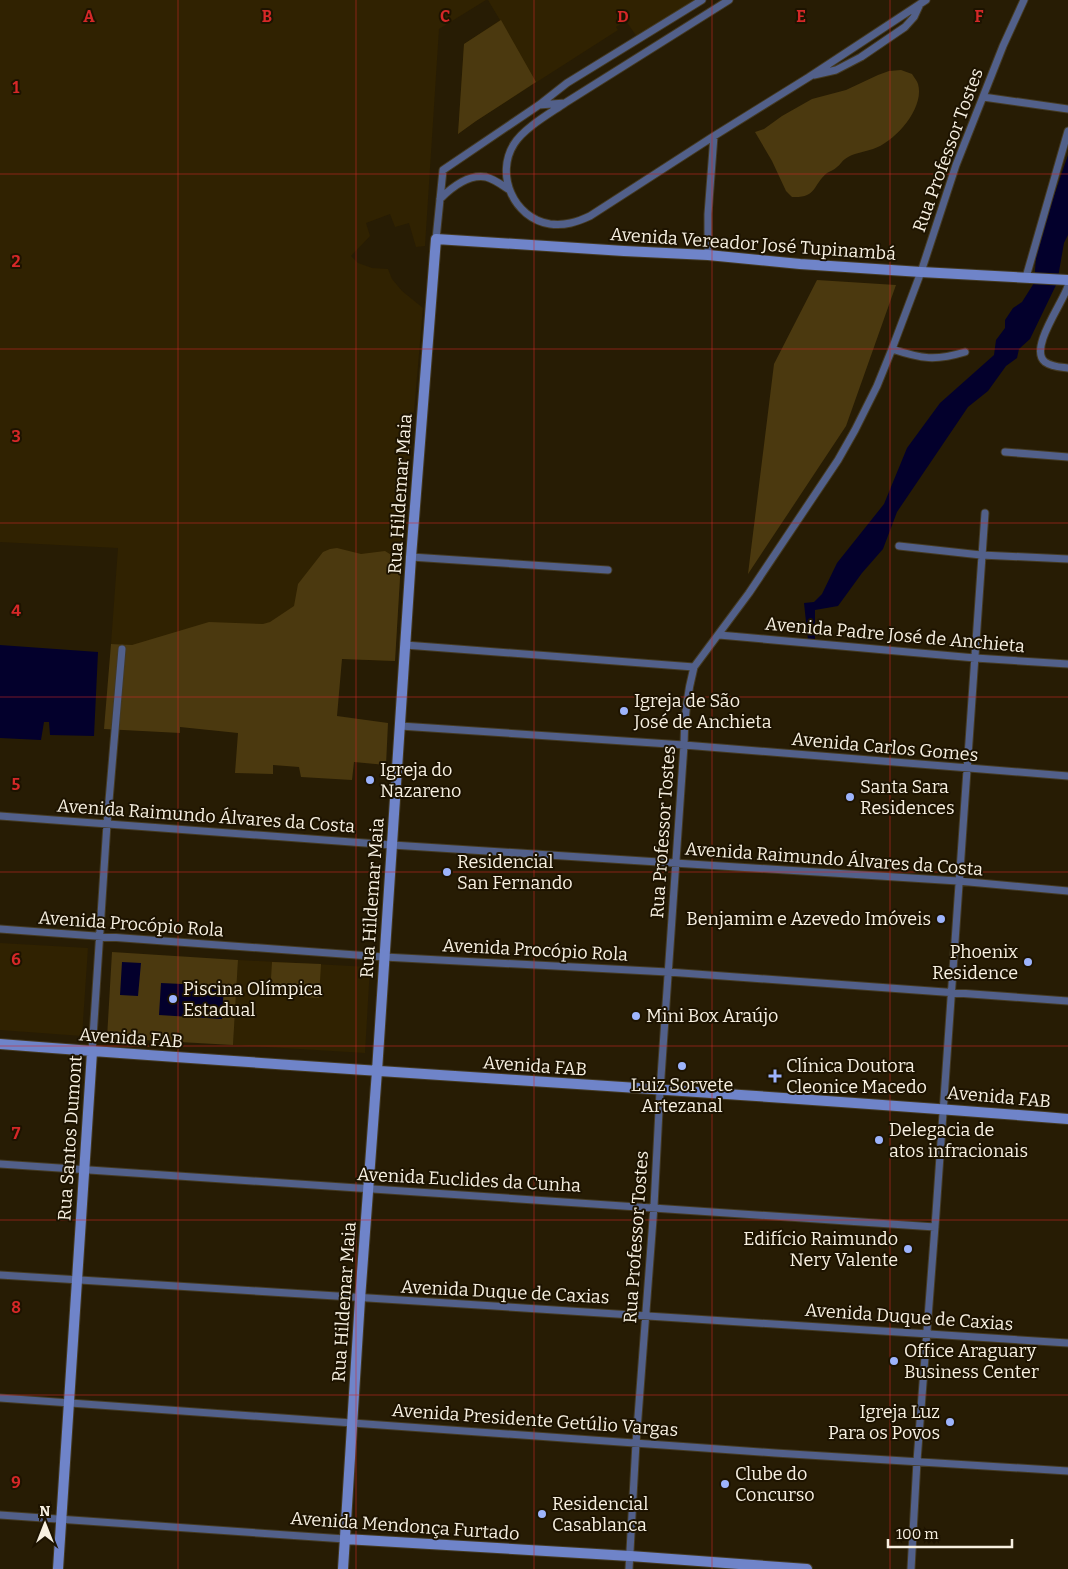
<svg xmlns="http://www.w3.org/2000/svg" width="1068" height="1569" font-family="Bitter,serif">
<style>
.built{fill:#302201}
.green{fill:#4b390f}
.water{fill:#03002c}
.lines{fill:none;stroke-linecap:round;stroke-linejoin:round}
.street-casing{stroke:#443a23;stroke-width:9}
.secondary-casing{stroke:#443a23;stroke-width:12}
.street{stroke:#52608a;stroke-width:7}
.secondary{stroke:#6f84c9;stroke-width:10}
.grid{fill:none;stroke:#d62828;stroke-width:1;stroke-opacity:0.55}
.poi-dot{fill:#9db4fd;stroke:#1d1300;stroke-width:2}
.labels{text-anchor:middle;stroke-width:4;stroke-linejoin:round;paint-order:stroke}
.street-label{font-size:18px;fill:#f7f0e1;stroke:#1d1300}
.poi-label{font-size:18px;fill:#f7f0e1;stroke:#1d1300;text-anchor:start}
.grid-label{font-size:16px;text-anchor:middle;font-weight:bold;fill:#d62828;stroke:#1d1300;stroke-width:4;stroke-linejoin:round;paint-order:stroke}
</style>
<rect width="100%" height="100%" fill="#271c04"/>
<path class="built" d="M0,0h486l-47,29 -14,217 -9,1 -7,-24 -14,4 -5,-13 -24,9 4,13 -19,20 7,7 14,5 16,1 4,10 10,12 21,17 -22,253 -6,100 -53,-2 -231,-15 7,-96 -118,-6z
M488,0h208l-59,37 -11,-16 -10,6 2,3 -142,91 -18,13 6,-90 36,-24z
M0,943l88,5 -6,88 -82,-6z
M238,960l132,7 -5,86 -132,-8z"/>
<path class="green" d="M501,20l35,62 -60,39 -18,13 6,-90z
M901,70l11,4c2,3 5,7 6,10 7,24 -23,58 -45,65 -9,3 -20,4 -28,10 -3,2 -5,6 -8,8 -3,3 -7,4 -10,6 -15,13 -10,25 -35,24l-6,-6 -14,-30 -17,-29 9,-3 18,-13 30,-17 34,-9 32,-15 11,-4z
M817,280l79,5 -50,141 -98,148 26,-210z
M337,548l24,6 24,-3 16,10 -6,100 -53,-2 -5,57 51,7 -2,42 -32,-3 -2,18 -51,-3 -2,-10 -26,-2v9l-38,-1 3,-40 -58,-6v6l-76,-4 7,-85 21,1 77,-23 54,2 7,-2 24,-16 4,-22 25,-32 7,-3z
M112,952l126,8 -5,85 -126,-7z
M272,962l49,2 -2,34 -49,-3z"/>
<path class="water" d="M1068,155v80l-4,8 -7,40 -27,56 -11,10 -2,9 -11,8 -18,25 -20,16 -71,105 -14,37 -21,24 -24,33 -23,4v30h-7l-4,-37 10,-1 8,-8 15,-31 47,-59 23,-56 33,-45 54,-48 2,-15 9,-12v-8l8,-12 9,-6 12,-19 3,-38z
M0,645l98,7 -4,84 -44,-1 -1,-13h-5l-3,18 -41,-2z
M122,962l19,1 -3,33 -18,-1z
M161,983l63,3 -2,33 -63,-4z"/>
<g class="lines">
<defs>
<path id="street" d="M814,75l22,-5 25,-13 44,-30 9,-10 6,-13
M983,97l85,12
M565,103c-16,11 -41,25 -51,41 -19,30 -1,74 36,80 15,2 27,-2 40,-8l124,-80
M539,105l26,-2 164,-103
M440,199c11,-11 29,-25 46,-22 8,2 16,8 22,12
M436,239l7,-69 96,-65 28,-22 135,-83
M708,255v-41l6,-78 95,-59 117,-77
M1026,277l42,-146
M1068,286c-4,15 -40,63 -23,76 7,5 15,5 23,6
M892,349c30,10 43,12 73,3
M1005,452l63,5
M899,546l82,9 87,4
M411,557l197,13
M719,635l256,23 93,6
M405,645l289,22
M400,726l284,19 384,31
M0,816l392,29 566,36 110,10
M0,929l384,28 284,15 400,29
M92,1052l15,-228 15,-175
M0,1164c312,20 624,40 935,63
M0,1275c356,23 712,43 1068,68
M0,1398l775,55 293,18
M0,1515l345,24
M629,1569l7,-126 18,-237 6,-115 24,-346c0,-28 3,-51 10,-78l55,-74 89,-133 17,-30 22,-44 15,-37 29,-77 35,-107 47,-119 21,-46
M911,1569l6,-108 19,-248 49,-700"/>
<path id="secondary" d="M0,1044c356,28 712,46 1068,75
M345,1539l285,17 177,13
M58,1569l34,-517
M343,1569l17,-270 17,-228 34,-514 25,-318 188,12 84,4 92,9 121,8 147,8"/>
</defs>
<use href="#street" class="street-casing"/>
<use href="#secondary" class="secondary-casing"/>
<use href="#street" class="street"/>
<use href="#secondary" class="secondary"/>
</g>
<path class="grid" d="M178,0v1569M356,0v1569M534,0v1569M712,0v1569M890,0v1569M0,174h1068M0,349h1068M0,523h1068M0,697h1068M0,872h1068M0,1046h1068M0,1220h1068M0,1395h1068"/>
<g class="poi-dot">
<circle cx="624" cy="711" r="5"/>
<circle cx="370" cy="780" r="5"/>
<circle cx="850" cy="797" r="5"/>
<circle cx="447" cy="872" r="5"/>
<circle cx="941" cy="919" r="5"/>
<circle cx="1028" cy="962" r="5"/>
<circle cx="173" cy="999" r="5"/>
<circle cx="636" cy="1016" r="5"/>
<circle cx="682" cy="1066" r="5"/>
<path d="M772.5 1068.5h5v5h5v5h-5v5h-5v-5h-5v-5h5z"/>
<circle cx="879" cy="1140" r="5"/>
<circle cx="908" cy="1249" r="5"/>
<circle cx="894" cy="1361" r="5"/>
<circle cx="950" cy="1422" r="5"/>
<circle cx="725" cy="1484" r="5"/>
<circle cx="542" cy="1514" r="5"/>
</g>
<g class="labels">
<g class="street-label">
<text transform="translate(948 150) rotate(-70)" y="6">Rua Professor Tostes</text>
<text transform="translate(753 244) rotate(4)" y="6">Avenida Vereador José Tupinambá</text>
<text transform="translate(400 494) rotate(-86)" y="6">Rua Hildemar Maia</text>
<text transform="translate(895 635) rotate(5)" y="6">Avenida Padre José de Anchieta</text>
<text transform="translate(885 747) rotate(5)" y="6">Avenida Carlos Gomes</text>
<text transform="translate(206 816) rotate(4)" y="6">Avenida Raimundo Álvares da Costa</text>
<text transform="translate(663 832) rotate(-86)" y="6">Rua Professor Tostes</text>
<text transform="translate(834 859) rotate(4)" y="6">Avenida Raimundo Álvares da Costa</text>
<text transform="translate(372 898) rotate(-86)" y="6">Rua Hildemar Maia</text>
<text transform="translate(131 924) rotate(4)" y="6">Avenida Procópio Rola</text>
<text transform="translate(535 950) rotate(3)" y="6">Avenida Procópio Rola</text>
<text transform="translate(131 1038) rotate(4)" y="6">Avenida FAB</text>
<text transform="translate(535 1066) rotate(4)" y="6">Avenida FAB</text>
<text transform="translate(999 1097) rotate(5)" y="6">Avenida FAB</text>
<text transform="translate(70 1138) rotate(-86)" y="6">Rua Santos Dumont</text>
<text transform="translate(469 1180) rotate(3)" y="6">Avenida Euclides da Cunha</text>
<text transform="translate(636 1237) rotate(-86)" y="6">Rua Professor Tostes</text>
<text transform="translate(505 1292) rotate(3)" y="6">Avenida Duque de Caxias</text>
<text transform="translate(344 1302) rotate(-86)" y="6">Rua Hildemar Maia</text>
<text transform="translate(909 1317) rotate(4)" y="6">Avenida Duque de Caxias</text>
<text transform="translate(535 1420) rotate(4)" y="6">Avenida Presidente Getúlio Vargas</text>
<text transform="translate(405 1526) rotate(4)" y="6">Avenida Mendonça Furtado</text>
</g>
<g class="poi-label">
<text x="634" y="707">Igreja de São<tspan x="634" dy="21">José de Anchieta</tspan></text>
<text x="380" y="776">Igreja do<tspan x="380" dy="21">Nazareno</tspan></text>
<text x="860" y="793">Santa Sara<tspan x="860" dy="21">Residences</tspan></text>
<text x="457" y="868">Residencial<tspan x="457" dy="21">San Fernando</tspan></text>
<text x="931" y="925" text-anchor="end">Benjamim e Azevedo Imóveis</text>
<text x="1018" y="958" text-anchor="end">Phoenix<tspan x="1018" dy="21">Residence</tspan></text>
<text x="183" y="995">Piscina Olímpica<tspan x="183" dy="21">Estadual</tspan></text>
<text x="646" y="1022">Mini Box Araújo</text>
<text x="786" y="1072">Clínica Doutora<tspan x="786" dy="21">Cleonice Macedo</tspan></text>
<text x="682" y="1091" text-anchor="middle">Luiz Sorvete<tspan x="682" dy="21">Artezanal</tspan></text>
<text x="889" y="1136">Delegacia de<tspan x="889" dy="21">atos infracionais</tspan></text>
<text x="898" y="1245" text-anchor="end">Edifício Raimundo<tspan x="898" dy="21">Nery Valente</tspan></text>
<text x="904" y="1357">Office Araguary<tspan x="904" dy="21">Business Center</tspan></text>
<text x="940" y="1418" text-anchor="end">Igreja Luz<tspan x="940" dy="21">Para os Povos</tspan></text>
<text x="735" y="1480">Clube do<tspan x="735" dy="21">Concurso</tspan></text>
<text x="552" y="1510">Residencial<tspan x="552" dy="21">Casablanca</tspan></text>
</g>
</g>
<g class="grid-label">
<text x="89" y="22">A</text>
<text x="267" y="22">B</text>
<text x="445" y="22">C</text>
<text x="623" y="22">D</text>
<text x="801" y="22">E</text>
<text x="979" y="22">F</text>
<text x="16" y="93">1</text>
<text x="16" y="267">2</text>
<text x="16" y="442">3</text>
<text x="16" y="616">4</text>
<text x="16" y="790">5</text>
<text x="16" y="965">6</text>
<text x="16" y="1139">7</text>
<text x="16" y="1313">8</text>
<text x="16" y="1488">9</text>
</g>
<g transform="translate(45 1524)" stroke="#1d1300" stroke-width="4" paint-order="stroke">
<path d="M0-4L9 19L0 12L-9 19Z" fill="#f7f0e1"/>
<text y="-8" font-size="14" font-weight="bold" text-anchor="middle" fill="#f7f0e1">N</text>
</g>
<path d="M888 1539v8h124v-8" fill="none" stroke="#f7f0e1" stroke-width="2.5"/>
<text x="896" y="1539" font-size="15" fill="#f7f0e1" stroke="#1d1300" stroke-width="4" paint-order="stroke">100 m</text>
</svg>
